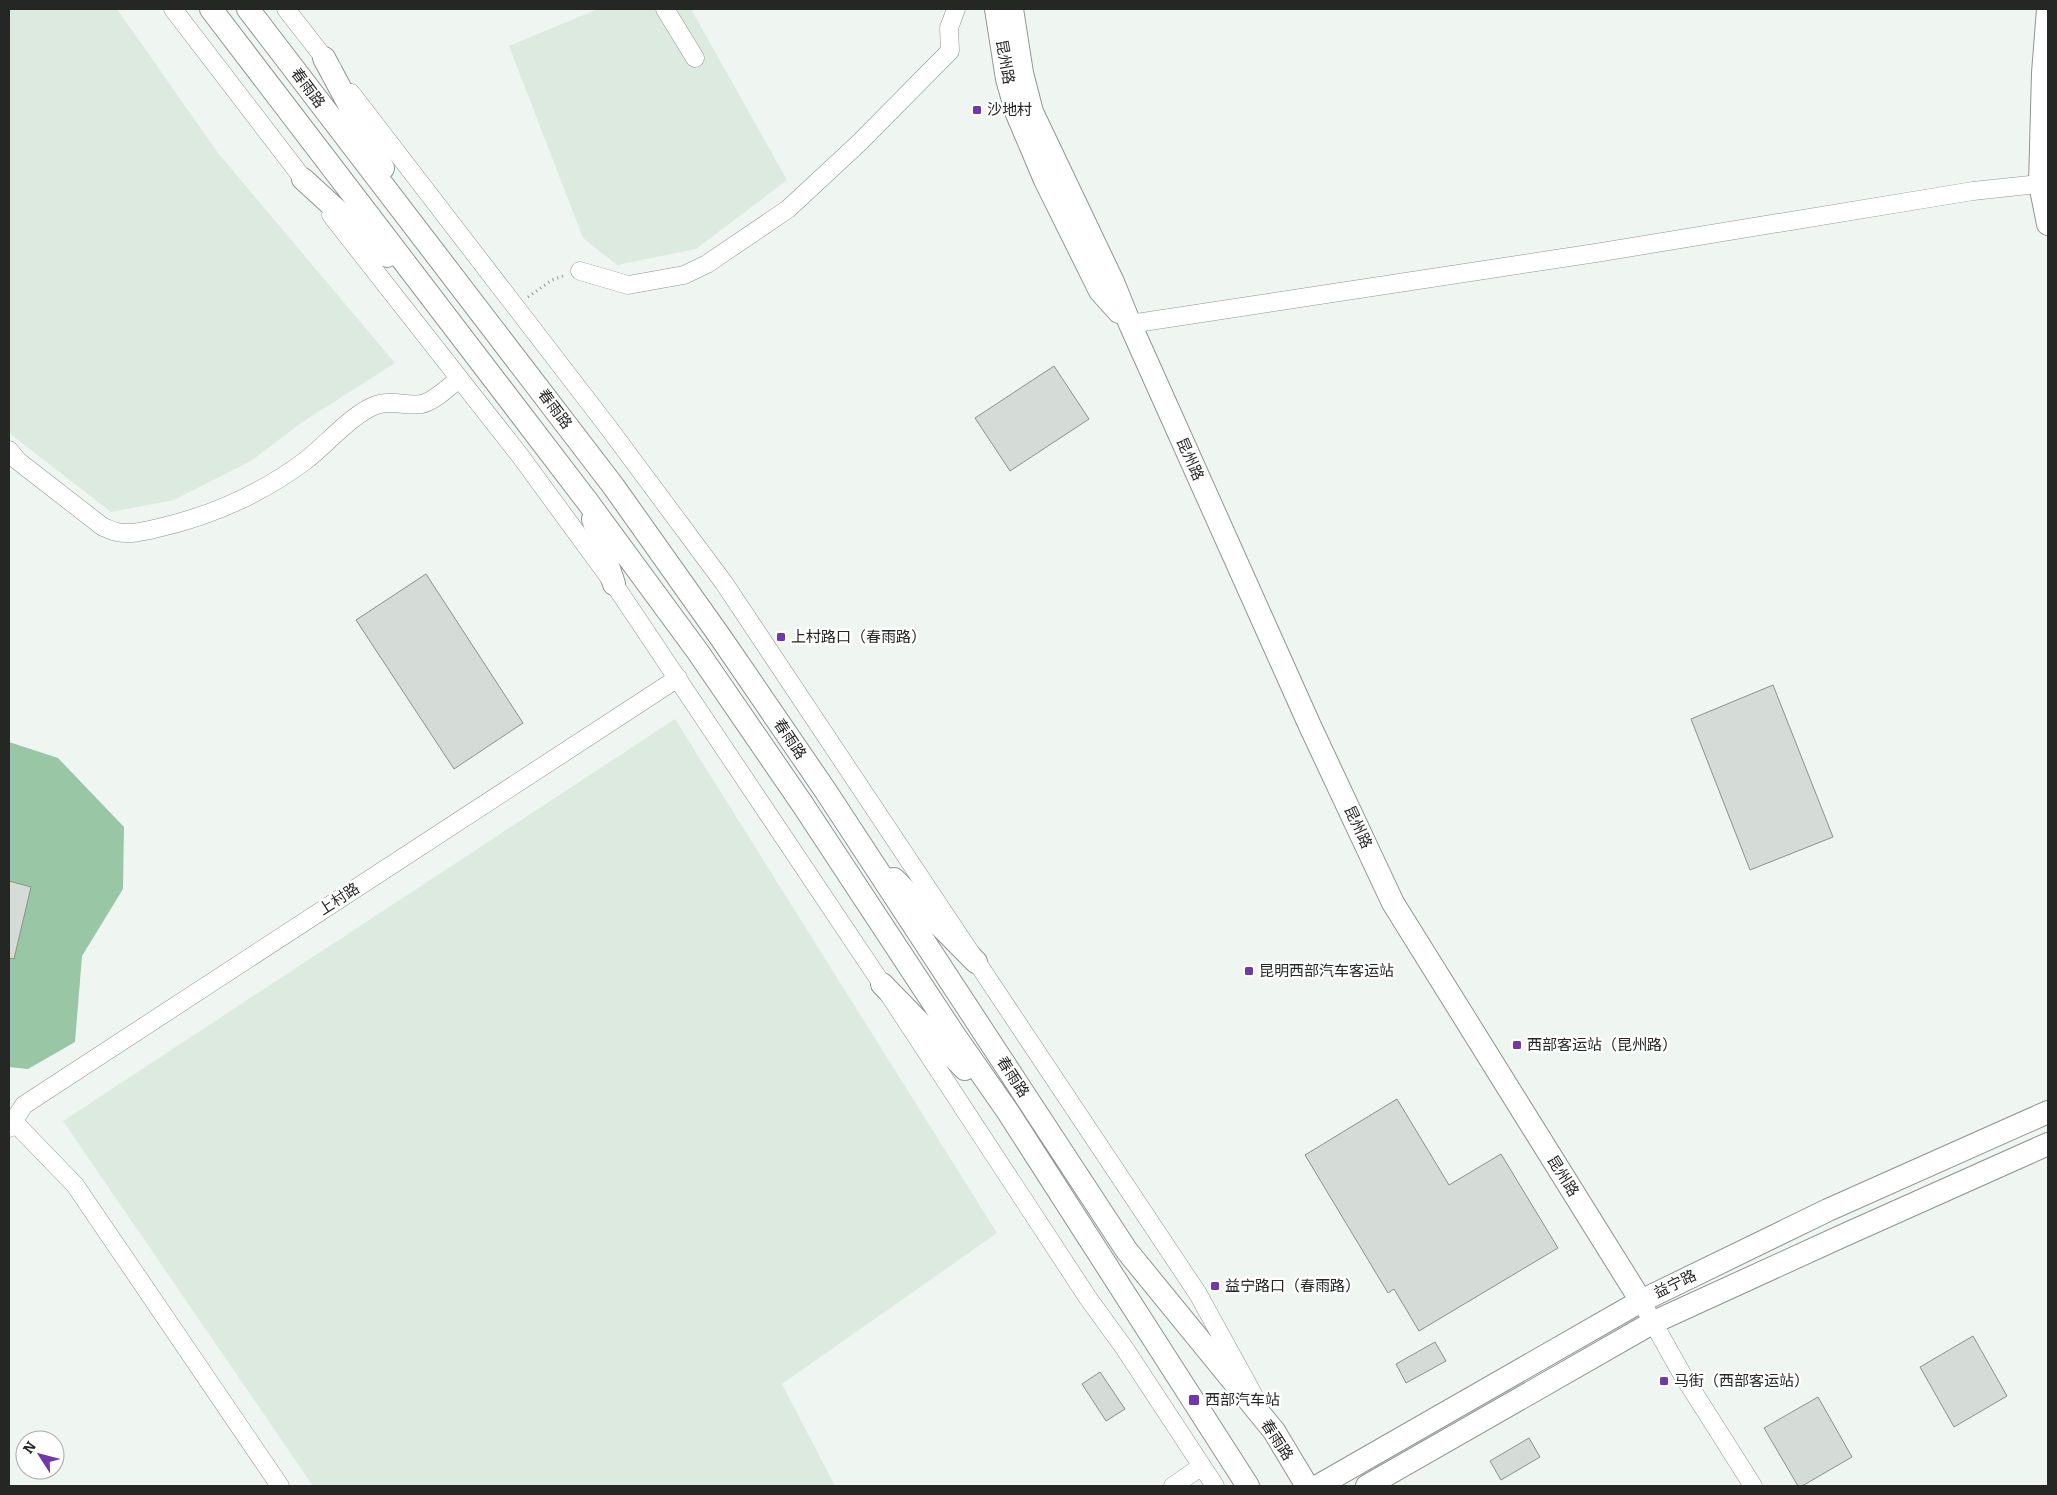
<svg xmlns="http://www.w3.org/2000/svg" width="2057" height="1495" font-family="Bitter,'Noto Sans SC',serif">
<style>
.built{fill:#ddeae0}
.forest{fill:#99c6a5}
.building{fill:#d5dbd6;stroke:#8b918c}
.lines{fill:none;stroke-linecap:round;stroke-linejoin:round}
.minor-casing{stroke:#8f9590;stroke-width:19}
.major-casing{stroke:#8f9590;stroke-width:24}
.path{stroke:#8f9390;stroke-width:3;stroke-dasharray:1 4;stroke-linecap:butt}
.minor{stroke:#fff;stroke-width:18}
.major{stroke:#fff;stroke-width:22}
.poi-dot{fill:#7137ad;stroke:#fff;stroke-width:2}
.labels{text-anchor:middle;stroke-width:5;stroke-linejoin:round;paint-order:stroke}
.street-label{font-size:15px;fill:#252725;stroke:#fff}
.poi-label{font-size:15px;fill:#252725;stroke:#fff;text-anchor:start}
</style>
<rect width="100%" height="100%" fill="#eff6f1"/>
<path class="built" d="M9,9h108l101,144 177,210 -94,60 -50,38 -77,39 -63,12 -102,-79z
M598,9h93l96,171 -91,69 -79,16 -34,-27 -74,-192z
M675,719l322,514 -215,151 53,102h-522l-250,-365z"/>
<path class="forest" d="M9,742l49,16 66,69 -1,62 -41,67 -7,86 -47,27 -19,-2z"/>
<path class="building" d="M1054,366l35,53 -79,52 -35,-53z
M426,574l97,149 -69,46 -98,-149z
M1773,685l60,152 -83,33 -59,-151z
M9,881l22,6 -17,72 -5,-1z
M1397,1099l52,86 52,-31 57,94 -139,83 -25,-42 -6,4 -83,-138z
M1973,1336l34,60 -53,31 -34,-60z
M1435,1342l11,19 -40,22 -10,-19z
M1100,1372l25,37 -19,12 -24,-37z
M1818,1397l34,60 -50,29h-4l-34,-58z
M1529,1438l11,19 -39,23 -11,-19z"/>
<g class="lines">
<defs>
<path id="minor" d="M173,9l138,180
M286,9l46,59
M665,9l30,49
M351,93l257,334 116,156 474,711 55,100
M331,215l190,242 93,127 268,400 206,314 37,51 90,137
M580,271l48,14 56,-10 23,-11 81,-55 71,-66 91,-92 -1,-23 7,-19
M1130,324l472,-72 371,-61 75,-8
M9,450l9,11 85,66c4,1 9,4 14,5 13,3 28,-1 41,-4 53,-12 104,-35 147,-67 21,-16 47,-47 71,-56 16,-6 31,2 45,-1 13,-2 27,-17 38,-25
M9,1121h4l62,64 205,301
M9,1128l15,-23 654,-427
M1641,1301l41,73 71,112
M1173,1486l29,-20"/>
<path id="major" d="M211,9l376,492 111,151 105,153 150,228 55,79 240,374
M248,9l366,478 107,151 104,152 302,461 147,180 33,55
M996,9l11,70 10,35 28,66 55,111 19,21
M1012,9l10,64 10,39 81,170 17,42 180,402 83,177 248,398
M2048,9l-5,64 -3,111 8,40
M324,58l59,110
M303,179l84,77
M593,519l21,65
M894,879l82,83
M882,984l83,85
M1318,1486l323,-185 187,-91 220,-98
M1367,1486l285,-163 188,-86 208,-93"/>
</defs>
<use href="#minor" class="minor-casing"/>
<use href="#major" class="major-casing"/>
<path class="path" d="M528,297l24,-17 14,-5"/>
<use href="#minor" class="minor"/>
<use href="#major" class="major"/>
</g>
<g class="poi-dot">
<rect x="972" y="105" width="10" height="10" rx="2.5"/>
<rect x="776" y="632" width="10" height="10" rx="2.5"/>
<rect x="1244" y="966" width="10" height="10" rx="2.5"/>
<rect x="1512" y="1040" width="10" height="10" rx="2.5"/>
<rect x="1210" y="1281" width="10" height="10" rx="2.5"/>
<rect x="1659" y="1376" width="10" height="10" rx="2.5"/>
<rect x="1188" y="1394" width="12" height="12" rx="2.5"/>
</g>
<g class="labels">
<g class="street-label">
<text transform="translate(1005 62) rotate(80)" y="5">昆州路</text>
<text transform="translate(308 88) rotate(53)" y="5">春雨路</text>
<text transform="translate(555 409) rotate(53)" y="5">春雨路</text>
<text transform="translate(1190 459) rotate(66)" y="5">昆州路</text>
<text transform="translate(790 739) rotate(56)" y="5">春雨路</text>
<text transform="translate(1358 827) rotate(65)" y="5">昆州路</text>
<text transform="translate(339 899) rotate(-33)" y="5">上村路</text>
<text transform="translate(1013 1077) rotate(57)" y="5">春雨路</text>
<text transform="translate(1563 1176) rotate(58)" y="5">昆州路</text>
<text transform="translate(1675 1284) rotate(-26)" y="5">益宁路</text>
<text transform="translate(1277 1440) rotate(57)" y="5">春雨路</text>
</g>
<g class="poi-label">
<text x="987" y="115">沙地村</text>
<text x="791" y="642">上村路口（春雨路）</text>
<text x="1259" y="976">昆明西部汽车客运站</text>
<text x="1527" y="1050">西部客运站（昆州路）</text>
<text x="1225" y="1291">益宁路口（春雨路）</text>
<text x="1674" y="1386">马街（西部客运站）</text>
<text x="1205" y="1405">西部汽车站</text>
</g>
</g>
<rect width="2057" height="1495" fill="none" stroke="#252725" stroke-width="20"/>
<g transform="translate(40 1455) rotate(306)"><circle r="24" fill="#ffffff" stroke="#a8a9a8"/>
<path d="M0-4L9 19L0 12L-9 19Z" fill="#7137ad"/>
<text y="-8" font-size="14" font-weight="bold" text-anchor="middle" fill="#252725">N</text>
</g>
</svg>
